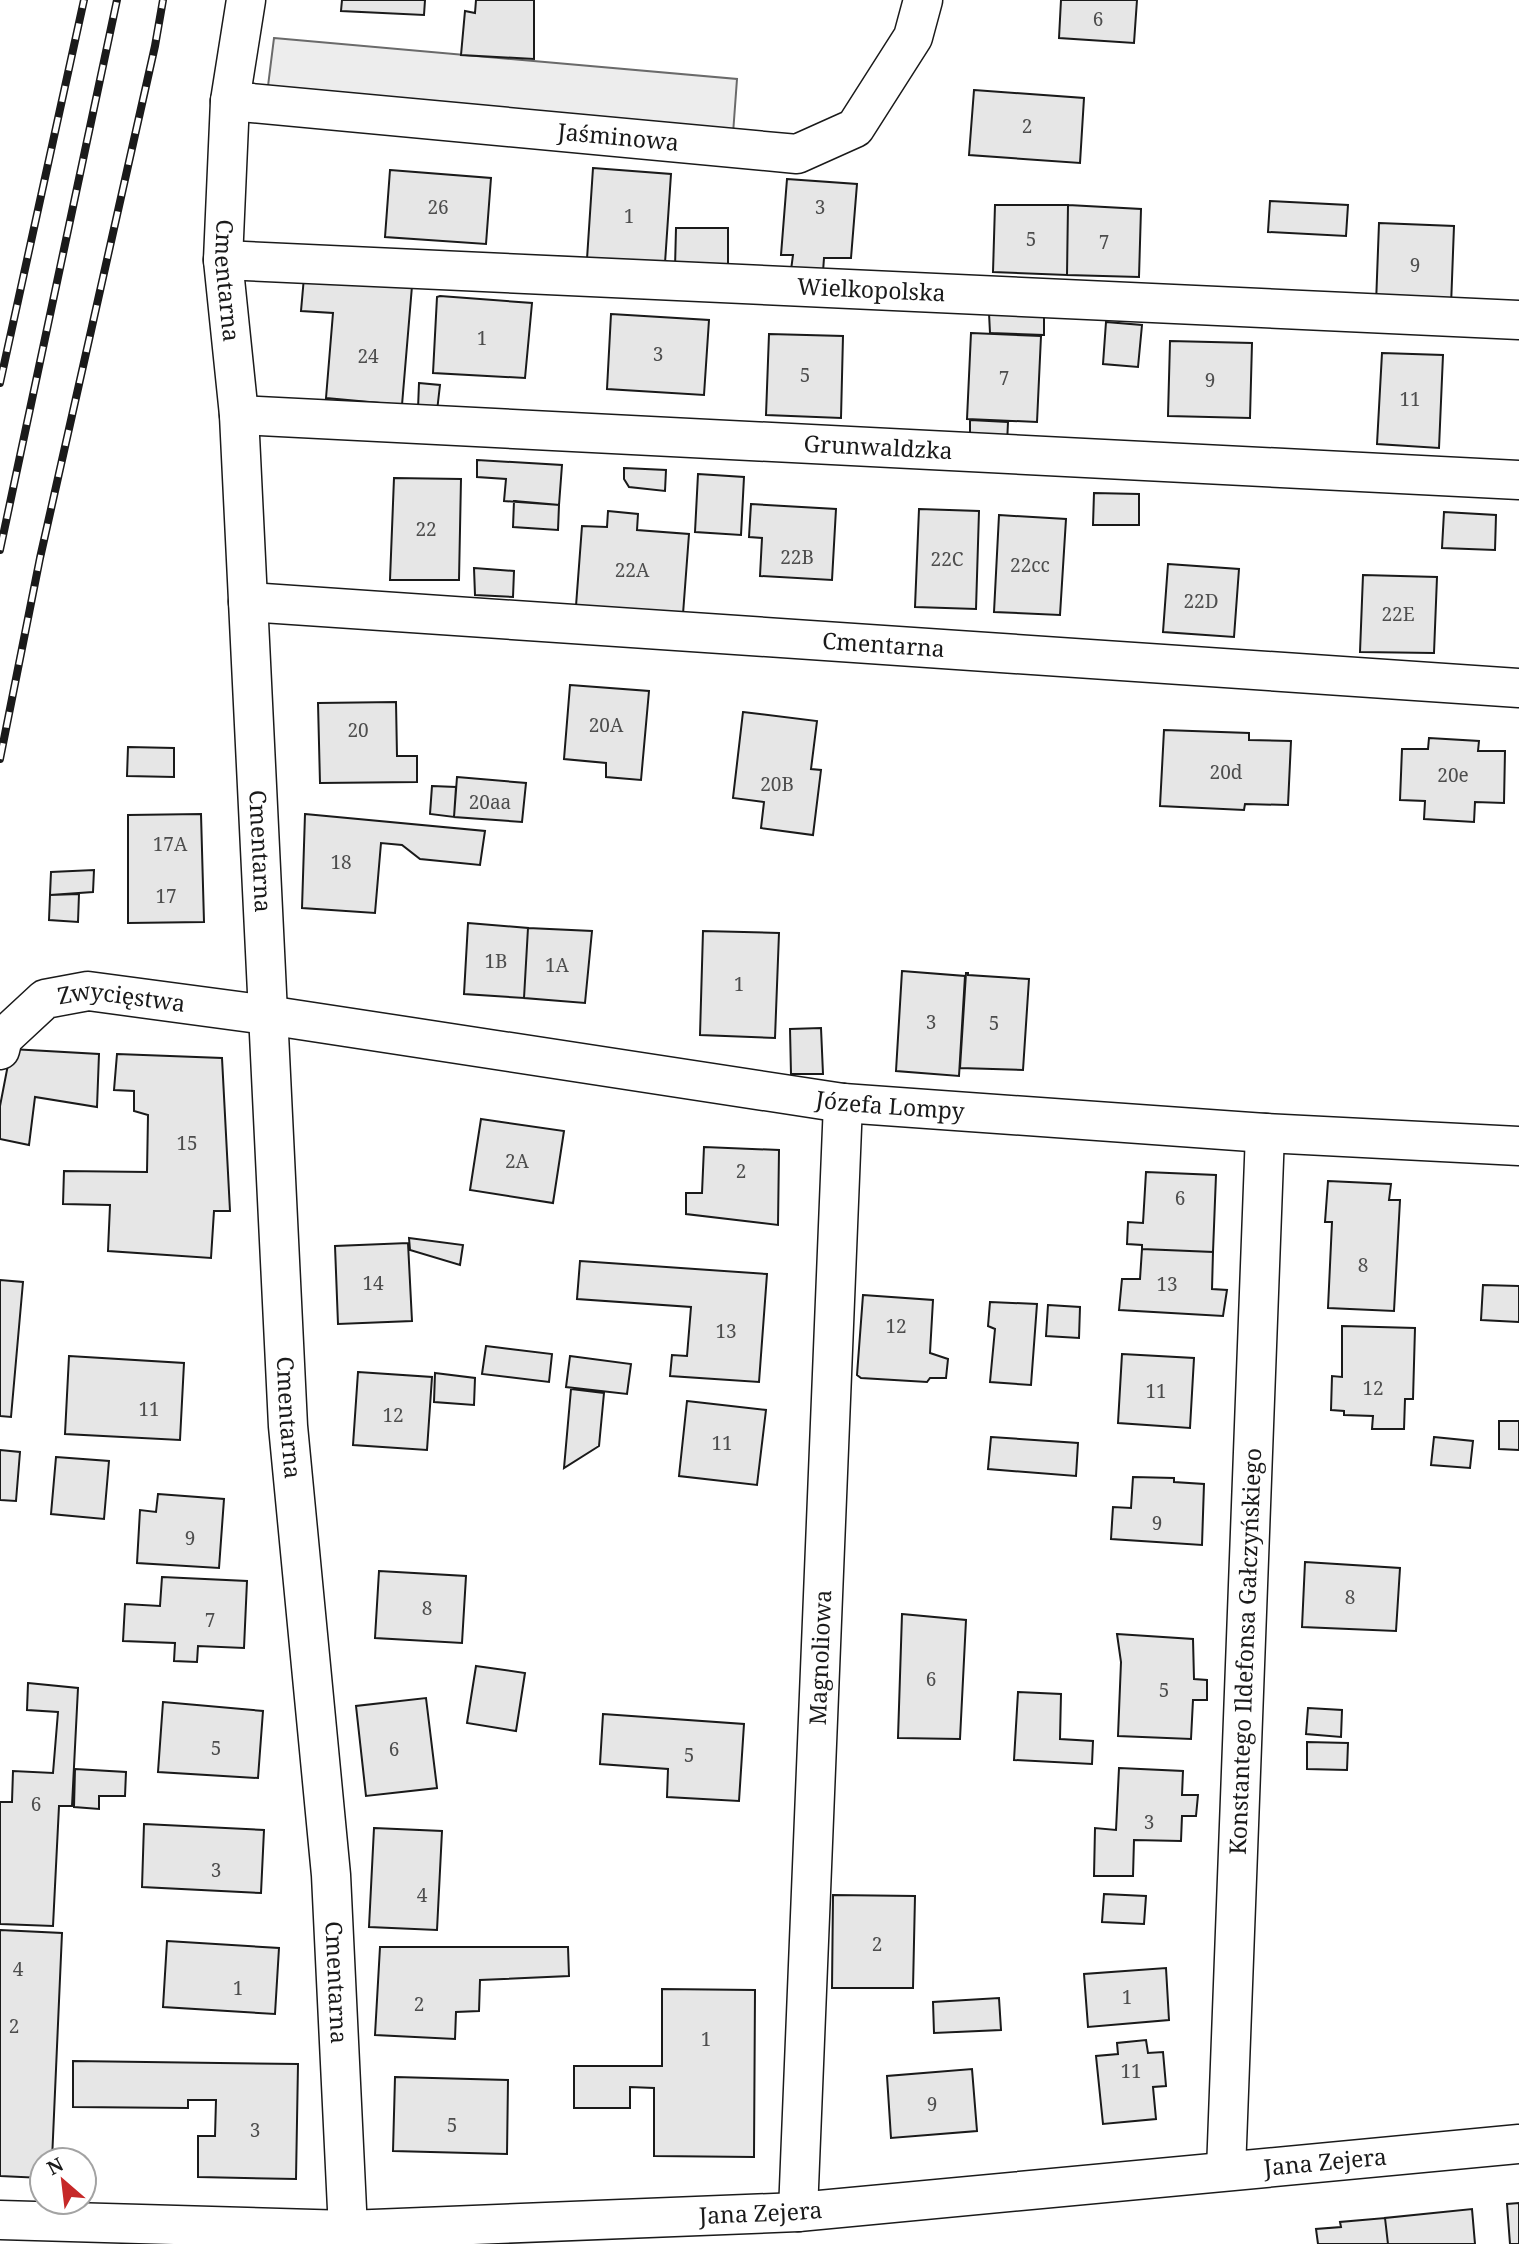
<svg xmlns="http://www.w3.org/2000/svg" width="1519" height="2244" font-family="'Noto Serif',serif">
<style>
.parking{fill:#ededed;stroke:#6a6a6a;stroke-width:2}
.building{fill:#e6e6e6;stroke:#1a1a1a;stroke-width:2}
.lines{fill:none;stroke-linecap:round;stroke-linejoin:round}
.street-casing{stroke:#1a1a1a;stroke-width:41}
.street{stroke:#fff;stroke-width:38}
.rail-casing{stroke:#1a1a1a;stroke-width:8}
.rail{stroke:#fff;stroke-width:5;stroke-dasharray:16;stroke-linecap:butt}
.labels{text-anchor:middle;stroke-width:5;stroke-linejoin:round;paint-order:stroke}
.number-label{font-size:19px;fill:#4d4d4d}
.street-label{font-size:23px;fill:#1a1a1a;stroke:#fff}
</style>
<rect width="100%" height="100%" fill="#fff"/>
<path class="parking" d="M274,38l463,41 -4,55 -466,-40z"/>
<path class="building" d="M342,0h83l-1,15 -83,-4z
M476,0h58v59l-73,-4 4,-44 10,2z
M1061,0h76l-3,43 -75,-5z
M974,90l110,8 -4,65 -111,-8z
M593,168l78,6 -6,89 -78,-4z
M390,170l101,8 -5,66 -101,-7z
M787,179l70,5 -6,74h-27l-1,14 -32,-2 2,-15h-12z
M1270,201l78,4 -2,31 -78,-4z
M995,205h73l-1,70 -74,-3z
M1068,205l73,4 -2,68 -72,-2z
M1379,223l75,3 -3,80 -75,-2z
M676,228h52v42l-53,-2z
M304,277l108,9 -10,119 -76,-7 7,-85 -32,-2z
M440,296l92,7 -7,75 -92,-5 4,-76z
M989,313l55,2v20l-54,-2z
M611,314l98,6 -5,75 -97,-6z
M1106,322l36,3 -4,42 -35,-3z
M971,333l70,3 -4,86 -70,-3z
M769,334l74,2 -2,82 -75,-3z
M1170,341l82,2 -2,75 -82,-2z
M1382,353l61,2 -4,93 -62,-4z
M419,383l21,2 -3,26 -19,-2z
M970,420l38,2 -1,22 -37,-1z
M477,460l85,5 -3,40 -55,-4 2,-22 -29,-2z
M624,468l42,2 -1,21 -36,-4 -5,-8z
M698,474l46,3 -3,58 -46,-3z
M394,478l67,1 -2,101h-69z
M1094,493l45,1v31h-46z
M514,501l45,4 -1,25 -45,-3z
M751,504l85,5 -4,71 -72,-4 2,-38 -13,-1z
M919,509l60,2 -3,98 -61,-2z
M608,511l30,3 -1,16 52,4 -6,80 -107,-8 6,-80 25,1z
M1444,512l52,3 -1,35 -53,-2z
M999,515l67,4 -6,96 -66,-3z
M1168,564l71,5 -5,68 -71,-5z
M474,568l40,3 -1,26 -38,-2z
M1363,575l74,2 -3,76 -74,-1z
M570,685l79,6 -8,89 -35,-3v-14l-42,-4z
M396,702l1,54h20v26l-97,1 -2,-80z
M743,712l74,9 -6,48 10,1 -8,65 -52,-7 3,-26 -31,-4z
M1164,730l85,3v7l42,1 -3,64 -43,-1 -1,6 -84,-4z
M1429,738l50,3 -1,10h27l-1,52 -29,-1 -1,20 -50,-3 1,-18 -25,-1 2,-51h26z
M128,747l46,1v29l-47,-1z
M457,777l69,6 -4,39 -68,-5z
M432,786l24,1 -2,30 -24,-3z
M201,814l3,108 -76,1v-108z
M305,814l180,17 -5,34 -60,-6 -18,-14 -21,-2 -6,70 -73,-5z
M94,870l-1,22 -43,3 1,-23z
M79,894l-1,28 -29,-2 1,-25z
M468,923l60,5 -4,70 -60,-4z
M528,928l64,3 -7,72 -61,-5z
M703,931l76,2 -4,105 -75,-3z
M902,971l63,5 -6,100 -63,-5z
M966,973h2v2l61,4 -6,91 -63,-2z
M821,1028l2,46h-32l-1,-45z
M11,1049l88,5 -2,53 -62,-10 -6,48 -29,-6v-33z
M117,1054l105,4 8,153h-16l-3,47 -103,-7 2,-46 -47,-1 1,-33 83,1 1,-57 -14,-4v-20l-20,-1z
M481,1119l83,12 -11,72 -83,-13z
M704,1147l75,3 -1,75 -92,-11v-21h16z
M1146,1172l70,3 -3,77 -71,-3v-4l-15,-1 1,-22 15,1z
M1328,1181l63,3 -2,16h11l-6,111 -66,-3 4,-86h-7z
M409,1238l54,7 -3,20 -50,-15z
M408,1243l4,78 -74,3 -3,-78z
M1142,1249l71,3 -1,37 15,1 -4,26 -104,-6 3,-31h18z
M580,1261l187,13 -8,108 -89,-6 2,-21 15,1 4,-49 -114,-8z
M0,1280l23,2 -12,135 -11,-1z
M1483,1285l36,1v36l-38,-2z
M863,1295l70,5 -3,53 18,6 -2,19h-16l-3,4 -66,-4 -4,-3z
M990,1302l47,2 -6,81 -41,-3 5,-53 -7,-3z
M1048,1305l32,2 -1,31 -33,-2z
M1342,1326l73,2 -2,71h-8l-1,30h-32l1,-13 -29,-1v-4l-13,-1 1,-34 10,1z
M486,1346l66,8 -3,28 -67,-8z
M1122,1354l72,4 -4,70 -72,-5z
M69,1356l115,7 -4,77 -115,-6z
M570,1356l61,8 -4,30 -61,-7z
M358,1372l74,5 -5,73 -74,-5z
M435,1373l40,5 -1,27 -40,-3z
M571,1389l33,4 -5,53 -35,22z
M687,1401l79,9 -9,75 -78,-9z
M1499,1421h20v29l-20,-1z
M991,1437l87,6 -2,33 -88,-7z
M1434,1437l39,4 -3,27 -39,-3z
M0,1450l20,2 -4,49 -16,-1z
M56,1457l53,4 -5,58 -53,-5z
M1133,1477l41,1v4l30,2 -2,61 -91,-6 2,-32 18,1z
M158,1494l66,5 -5,69 -82,-5 3,-53 16,2z
M1305,1562l95,6 -4,63 -94,-4z
M379,1571l87,5 -4,67 -87,-5z
M162,1577l85,4 -3,67 -46,-2 -1,16 -23,-1 1,-18 -52,-2 2,-37 35,2z
M902,1614l64,6 -6,119 -62,-1z
M1117,1634l76,5 1,40 13,1v20h-14l-2,39 -73,-3 3,-74z
M476,1666l49,7 -9,58 -49,-8z
M28,1683l50,5 -6,118h-13l-6,120 -53,-2v-122h12l1,-31 40,2 5,-61 -31,-2z
M1018,1692l43,2 -1,45 33,2 -1,23 -78,-4z
M426,1698l11,90 -71,8 -10,-90z
M163,1702l100,9 -5,67 -100,-6z
M1308,1708l34,2 -1,27 -35,-3z
M603,1714l141,10 -5,77 -72,-4 1,-28 -68,-5z
M1307,1742l41,1 -1,27 -40,-1z
M1119,1768l64,3 -1,24h16l-2,21h-14l-1,25 -47,-1 -1,36h-39l1,-48 21,2z
M75,1769l51,3 -1,24h-26v13l-25,-2z
M144,1824l120,6 -3,63 -119,-6z
M374,1828l68,3 -5,99 -68,-3z
M1104,1894l42,2 -2,28 -42,-2z
M833,1895l82,1 -2,92h-81z
M0,1930l62,3 -10,227h-10v18l-42,-2z
M167,1941l112,7 -4,66 -112,-7z
M380,1947h188l1,29 -89,4 -1,31 -23,1 -1,27 -80,-4z
M1166,1968l3,52 -81,7 -4,-53z
M662,1989l93,1 -1,167 -100,-1v-68l-24,-1v21h-56v-42h88z
M999,1998l2,32 -67,3 -1,-31z
M1146,2040l2,13 15,-1 3,34 -13,1 3,32 -53,5 -7,-68 22,-2 -1,-11z
M73,2061l225,3 -2,115 -98,-2v-41h17l1,-36h-28v8l-115,-1z
M972,2069l5,62 -86,7 -4,-62z
M395,2077l113,3 -1,74 -114,-3z
M1519,2203v41h-9l-3,-40z
M1472,2209l3,35h-87l-3,-26z
M1385,2218l3,26h-70l-2,-15 25,-2 -1,-5z"/>
<g class="lines">
<defs>
<g id="street">
<path id="s1" d="M246,0l-16,101 -7,159 16,155 49,1011 43,449 17,355"/>
<path id="s2" d="M230,101l567,53 58,-26 58,-91 10,-37"/>
<path id="s3" d="M223,260l1296,60"/>
<path id="s4" d="M239,415l1280,65"/>
<path id="s5" d="M248,602l1271,86"/>
<path id="s6" d="M0,1050l3,-12 42,-39 43,-8 179,24 576,88 422,30 254,13"/>
<path id="s7" d="M1226,2171l39,-1038"/>
<path id="s8" d="M798,2212l45,-1109"/>
<path id="s9" d="M0,2220l348,10 450,-18 721,-68"/>
</g>
</defs>
<use href="#street" class="street-casing"/>
<use href="#street" class="street"/>
<defs>
<path id="rail" d="M0,383l84,-383
M0,550l117,-550
M0,759l40,-201 115,-512 8,-46"/>
</defs>
<use href="#rail" class="rail-casing"/>
<use href="#rail" class="rail"/>
</g>
<g class="labels">
<g class="number-label">
<text x="1098" y="26">6</text>
<text x="1027" y="133">2</text>
<text x="438" y="214">26</text>
<text x="820" y="214">3</text>
<text x="629" y="223">1</text>
<text x="1031" y="246">5</text>
<text x="1104" y="249">7</text>
<text x="1415" y="272">9</text>
<text x="482" y="345">1</text>
<text x="658" y="361">3</text>
<text x="368" y="363">24</text>
<text x="805" y="382">5</text>
<text x="1004" y="385">7</text>
<text x="1210" y="387">9</text>
<text x="1410" y="406">11</text>
<text x="426" y="536">22</text>
<text x="797" y="564">22B</text>
<text x="947" y="566">22C</text>
<text x="1030" y="572">22cc</text>
<text x="632" y="577">22A</text>
<text x="1201" y="608">22D</text>
<text x="1398" y="621">22E</text>
<text x="606" y="732">20A</text>
<text x="358" y="737">20</text>
<text x="1226" y="779">20d</text>
<text x="1453" y="782">20e</text>
<text x="777" y="791">20B</text>
<text x="490" y="809">20aa</text>
<text x="170" y="851">17A</text>
<text x="341" y="869">18</text>
<text x="166" y="903">17</text>
<text x="496" y="968">1B</text>
<text x="557" y="972">1A</text>
<text x="739" y="991">1</text>
<text x="931" y="1029">3</text>
<text x="994" y="1030">5</text>
<text x="187" y="1150">15</text>
<text x="517" y="1168">2A</text>
<text x="741" y="1178">2</text>
<text x="1180" y="1205">6</text>
<text x="1363" y="1272">8</text>
<text x="373" y="1290">14</text>
<text x="1167" y="1291">13</text>
<text x="896" y="1333">12</text>
<text x="726" y="1338">13</text>
<text x="1373" y="1395">12</text>
<text x="1156" y="1398">11</text>
<text x="149" y="1416">11</text>
<text x="393" y="1422">12</text>
<text x="722" y="1450">11</text>
<text x="1157" y="1530">9</text>
<text x="190" y="1545">9</text>
<text x="1350" y="1604">8</text>
<text x="427" y="1615">8</text>
<text x="210" y="1627">7</text>
<text x="931" y="1686">6</text>
<text x="1164" y="1697">5</text>
<text x="216" y="1755">5</text>
<text x="394" y="1756">6</text>
<text x="689" y="1762">5</text>
<text x="36" y="1811">6</text>
<text x="1149" y="1829">3</text>
<text x="216" y="1877">3</text>
<text x="422" y="1902">4</text>
<text x="877" y="1951">2</text>
<text x="18" y="1976">4</text>
<text x="238" y="1995">1</text>
<text x="1127" y="2004">1</text>
<text x="419" y="2011">2</text>
<text x="14" y="2033">2</text>
<text x="706" y="2046">1</text>
<text x="1131" y="2078">11</text>
<text x="932" y="2111">9</text>
<text x="452" y="2132">5</text>
<text x="255" y="2137">3</text>
</g>
<g class="street-label">
<text dy="8" stroke="none"><textPath href="#s2" startOffset="390">Jaśminowa</textPath></text>
<text dy="8" stroke="none"><textPath href="#s1" startOffset="282">Cmentarna</textPath></text>
<text dy="8" stroke="none"><textPath href="#s3" startOffset="649">Wielkopolska</textPath></text>
<text dy="8" stroke="none"><textPath href="#s4" startOffset="640">Grunwaldzka</textPath></text>
<text dy="8" stroke="none"><textPath href="#s5" startOffset="637">Cmentarna</textPath></text>
<text dy="8" stroke="none"><textPath href="#s1" startOffset="854">Cmentarna</textPath></text>
<text dy="8" stroke="none"><textPath href="#s6" startOffset="147">Zwycięstwa</textPath></text>
<text dy="8" stroke="none"><textPath href="#s6" startOffset="924">Józefa Lompy</textPath></text>
<text dy="8" stroke="none"><textPath href="#s1" startOffset="1421">Cmentarna</textPath></text>
<text dy="8" stroke="none"><textPath href="#s7" startOffset="520">Konstantego Ildefonsa Gałczyńskiego</textPath></text>
<text dy="8" stroke="none"><textPath href="#s8" startOffset="555">Magnoliowa</textPath></text>
<text dy="8" stroke="none"><textPath href="#s1" startOffset="1988">Cmentarna</textPath></text>
<text dy="8" stroke="none"><textPath href="#s9" startOffset="1328">Jana Zejera</textPath></text>
<text dy="8" stroke="none"><textPath href="#s9" startOffset="761">Jana Zejera</textPath></text>
</g>
</g>
<g transform="translate(63 2181) rotate(332)"><circle r="33" fill="#ffffff" stroke="#a3a3a3" stroke-width="2"/>
<path d="M0-5L12 26L0 18L-12 26Z" fill="#c62828"/>
<text y="-10" font-size="19" font-weight="bold" text-anchor="middle" fill="#1a1a1a">N</text>
</g>
</svg>
